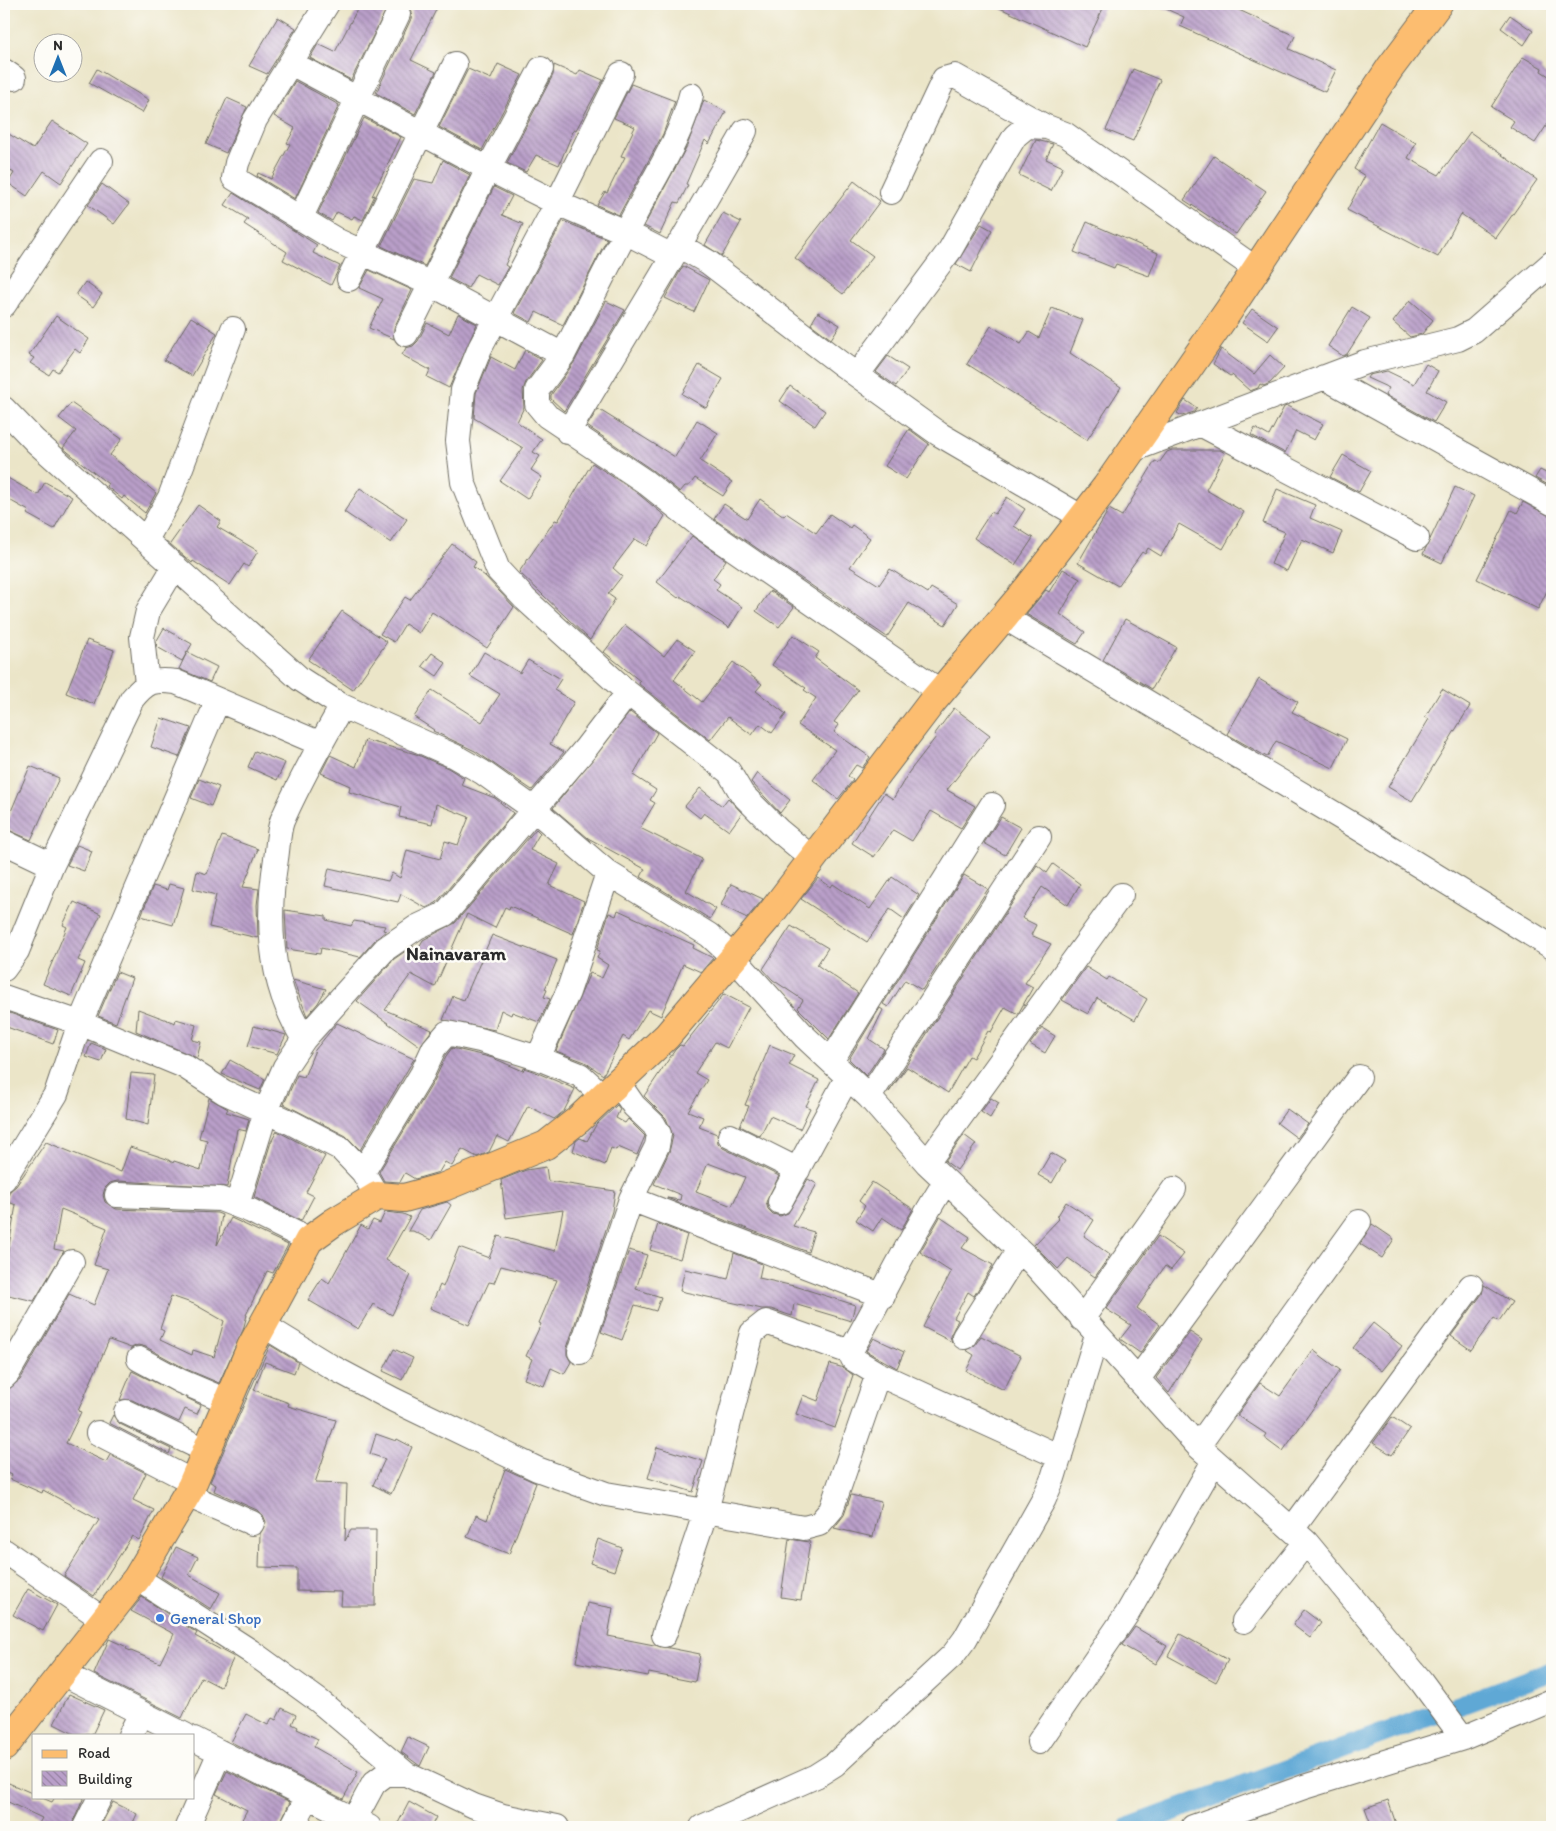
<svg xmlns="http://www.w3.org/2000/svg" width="1556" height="1831" font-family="Itim,sans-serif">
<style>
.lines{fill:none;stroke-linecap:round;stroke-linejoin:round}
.canal{stroke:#5ea8d5;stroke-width:20}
.building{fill:url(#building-back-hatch);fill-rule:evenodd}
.minor-casing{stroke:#6e6c62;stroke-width:26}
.major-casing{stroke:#6e6c62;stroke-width:30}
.minor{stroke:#fff;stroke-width:24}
.major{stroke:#fcbd6f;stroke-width:28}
.shop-dot{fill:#3f7fe0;stroke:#fdfcf7;stroke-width:2}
.labels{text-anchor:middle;stroke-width:5;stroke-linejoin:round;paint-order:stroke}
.shop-label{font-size:16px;fill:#366cbe;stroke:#fdfcf7;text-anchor:start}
.quarter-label{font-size:19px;font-weight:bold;fill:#2b2b2b;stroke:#fdfcf7}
</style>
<defs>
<pattern id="building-back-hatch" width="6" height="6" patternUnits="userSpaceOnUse" patternTransform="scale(1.25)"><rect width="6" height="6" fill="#b99fc9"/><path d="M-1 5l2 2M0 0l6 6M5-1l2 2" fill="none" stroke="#9782a3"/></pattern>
</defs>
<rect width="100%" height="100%" fill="#fdfcf7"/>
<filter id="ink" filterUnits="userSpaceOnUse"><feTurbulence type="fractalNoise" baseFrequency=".02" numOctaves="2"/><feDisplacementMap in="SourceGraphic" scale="10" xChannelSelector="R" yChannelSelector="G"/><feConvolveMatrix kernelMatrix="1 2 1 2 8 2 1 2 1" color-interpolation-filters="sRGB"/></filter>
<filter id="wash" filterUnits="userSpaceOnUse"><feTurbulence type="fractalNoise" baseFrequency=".0096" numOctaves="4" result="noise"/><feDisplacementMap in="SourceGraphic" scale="20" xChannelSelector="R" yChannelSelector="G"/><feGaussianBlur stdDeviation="1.12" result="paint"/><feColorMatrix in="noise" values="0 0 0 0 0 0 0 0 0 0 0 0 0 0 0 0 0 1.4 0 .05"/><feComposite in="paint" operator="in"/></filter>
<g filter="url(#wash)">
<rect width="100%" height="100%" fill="#ebe5c8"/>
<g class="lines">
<path class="canal" d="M1130,1827l422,-156"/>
</g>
<g id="blocks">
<path class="building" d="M360,4h29l-38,76 -41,-22 8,-14 17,8z
M407,4h32l-28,56 25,12 -21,42 -39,-21 35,-74 1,-7z
M991,4h114l-20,43z
M1155,4h71l69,32 -6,13 47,21 -11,22 -145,-66 4,-9z
M1510,15l23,16 -9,14 -23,-17z
M278,17l18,11 -29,46 -18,-8z
M1523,57l19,11 -1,3 11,7v39l-17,26 -25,-16 4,-6 -23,-14z
M498,64l24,11 -40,75 -43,-23 29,-58 23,10z
M554,65l23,10 3,-5 23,10 -27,50 -2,-1 -15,36 -23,-10 -10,17 -19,-9 46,-88z
M97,69l52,31 -7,13 -53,-30z
M1133,69l27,11 -27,61 -27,-11z
M295,81l44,24 -44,94 -38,-23 1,-3 13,6 19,-35 -3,-1 8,-15 -21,-12z
M631,84l44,17 -12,33 -44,81 -22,-10 8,-13 2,1 18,-36 -4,-1 14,-29 -21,-9z
M227,98l20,9 -21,46 -20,-9z
M704,100l22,12 -17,32 -4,-4 -19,44 2,1 -9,18 -4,-1 -15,32 -16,-8 43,-80z
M364,118l37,19 -29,59 3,-1 -12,25 -9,-4 -2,3 -15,-7 -5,9 -14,-8z
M52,121l35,23 -26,39 -17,-12 -17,25 -19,-13 6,-10 -10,-6v-36l29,18z
M1380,122l36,21 -8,15 31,17 31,-43 67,48 -41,58 -35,-24 -23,43 -91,-47 18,-34 -11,-7z
M1036,140l17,4 -7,15 17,8 -12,24 -32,-16z
M1214,156l52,35 -30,43 -52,-34z
M443,160l27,15 -45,91 -44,-20 33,-67 19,4z
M854,181l26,20 -29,39 22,16 -30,38 -48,-36z
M102,184l27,20 -15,20 -26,-19z
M494,187l18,9 -10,19 21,9 -18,41 3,2 -10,18 -22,-11 -8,14 -19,-10z
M233,193l84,52 -4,8 27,13 -9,19 -48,-25 4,-8 -43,-28 4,-5 -23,-14z
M723,213l18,9 -19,34 -17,-11z
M563,221l44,18 -44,86 -27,-13 -5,10 -17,-9z
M1087,222l71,31 -9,23 -33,-12 -2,4 -40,-16z
M981,224l11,6 -21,42 -15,-8z
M683,266l26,14 -15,32 -29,-14z
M369,270l43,20 -18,38v11l-25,-11 14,-29 -24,-11z
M85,282l17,12 -9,13 -17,-12z
M1410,300l23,20 -11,14 -12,3 -17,-15z
M606,301l19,9 -61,101 -13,-12v-4l24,-34z
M1352,307l18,11 -23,36 -4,2 -15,-10z
M1052,308l31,12 -13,33 51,34 -34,53 -120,-76 24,-38 30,18 8,-12 10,6z
M1252,309l26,18 -10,14 -26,-18z
M818,312l22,13 -9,14 -20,-15z
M458,314l19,10 -28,64 -22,-11 3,-7 -28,-15 4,-7 7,-2 5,-5 9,-18 22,11z
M56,316l33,23 -9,14 -5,-4 -17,23 -5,-3 -4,6 -19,-12 4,-5 -5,-3z
M191,317l26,16 -25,43 -28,-16z
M1221,349l33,25 16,-19 14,13 -14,15 -6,3 -4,-2 -2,4 -8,3 -18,-16 -2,1 -17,-12z
M525,350l17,10 -16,22 -3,8 1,17 -7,15 25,17 -9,13 7,4 -9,14 11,7 -15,22 -27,-18 23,-33 -49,-30 2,-25 15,-36 24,13z
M888,356l20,13 -12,17 -20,-14z
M1426,364l12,7 -11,20 19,11 -12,20 -49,-27 4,-7 -22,-10 2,-3 18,-4 27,13z
M699,365l24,14 -17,29 -24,-14z
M790,386l35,25 -10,15 -35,-25z
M1185,400l12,8 -3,4 -12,4 -5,-3z
M71,403l51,36 -12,16 46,38 -11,20 -21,-17 -2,3 -11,-9 -4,-3 1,-3 -45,-36 13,-17 -17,-13z
M1287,406l36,18 -9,16 -18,-9 -11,22 -34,-18 4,-7 14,8 15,-29z
M598,409l77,48 22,-37 21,13 -18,28 32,21 -9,14 -28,-18 -6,8h-4l-5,6 -28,-22 -65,-44z
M909,429l20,15 -23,35 -21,-13z
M1172,450h48l5,3 -19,37 38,22 -21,37 -44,-25 -18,32 -13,-8 -3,6 -3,-2 -24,34 -40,-23 31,-54 13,7 33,-55 4,2 8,-11z
M1343,455l28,16 -12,21 -29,-15z
M592,463l44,29 29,24 -18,30 -12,-7 -22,29 9,8 -14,18 7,5 -25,41 -71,-68 36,-52 3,1z
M1540,470l12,6v11l-17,-9z
M4,476l34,19 7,-13 27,15 -18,32 -27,-15 2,-3 -25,-14z
M1455,487l19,9 -32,67 -19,-9z
M360,488l47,31 -16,24 -47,-31z
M1277,489l38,16 -5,13 32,14 -9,21 -31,-14 -15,32 -16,-7 14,-32 -22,-9z
M1007,497l18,12 -11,17 19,12 -18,27 -41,-27 17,-26 4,2z
M760,499l24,17 2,-3 30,20 14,-19 20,14 2,-3 18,13 -20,29 29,18 11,-16 38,24 3,-5 27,16 -13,21 -36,-22 -22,34 -173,-118 10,-15 23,15z
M1523,502l29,15v64l-14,28 -61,-30 34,-69 6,3z
M198,505l23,16 -4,6 41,24 -10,16 -4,-3 -14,21 -37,-24 -1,2 -22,-19z
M692,536l34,24 -13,19 7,5 -4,6 26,17 -13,21 -49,-32 -2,2 -21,-16z
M452,544l24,18 -3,5 12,9 29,31 -27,41 -55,-36 -13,21 -14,-9 -11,18 -14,-8 25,-37 5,3z
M1063,569l17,10 -20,35 25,18 -8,12 -51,-30 20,-24 3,2z
M770,591l24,16 -15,20 -23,-16z
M342,611l45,31 -34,48 -45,-30z
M1125,619l51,28 -24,42 -49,-29z
M625,625l39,31 13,-17 18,12 -21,29 28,22 31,-40 29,22 -6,7 30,23 -14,19 -12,-9 -8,11 -24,-18 -18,23 -71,-56 1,-3 -36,-29z
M164,628l28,16 -10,17 -25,-14 -1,-5z
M793,635l26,17 -4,6 43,32 -24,32 5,3 -5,7 36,25 -8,11 -6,-3 -8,11 5,4 -15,19 -25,-19 22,-30 -37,-25 18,-27 -12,-8 2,-2 -34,-23z
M87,640l27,10 -20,54 -28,-11z
M187,652l30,15 -7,15 -31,-13z
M484,652l36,21 8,-13 33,19 -7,11 20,12 -24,42 14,8 -32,38 -57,-39 -42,-20 1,-1 -20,-13 18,-27 50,32 18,-28 -30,-18z
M432,653l14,10 -9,13 -15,-10z
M1259,679l39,23 -6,10 55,27 -14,29 -57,-27 -9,16 -40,-23z
M1442,689l28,17 -58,95 -24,-14 41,-68 -4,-2z
M954,708l36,27 -43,55 28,16 -14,22 -30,-17 -19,30 -19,-11 -19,27 -22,-14 32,-50 9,6 16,-27 27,-35 -2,-2z
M630,712l27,21 -24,42 23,15 -6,10 5,3 -15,25 62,31 -16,32 30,18 -6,10 -69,-42 4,-8 -57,-31 -35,-30z
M161,718l30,10 -12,29 -28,-10z
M365,740l51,14 32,14 16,10 -3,7 34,13 18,15 -77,90 -10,5 -25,-14 -3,8 -73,-16 4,-18 59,13 4,-8 8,5 7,-28 33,9 5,-18 13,4 11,-28 -33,-13 -4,20 -33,-7 2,-10 -52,-15 1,-6 -29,-13 9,-18 26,12z
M255,751l30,12 -8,17 -29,-13z
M30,766l29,12 -28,62 -27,-12z
M757,773l33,27 -10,13 -29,-31z
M199,779l20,8 -8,19 -20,-8z
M700,788l22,18 6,-8 14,15 -13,18 -25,-18 -4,5 -15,-12z
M1001,817l20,11 -16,27 -21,-12z
M536,829l4,4 -10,17 29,14 -10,21 35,16 -11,33 -63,-28 -1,3 -4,-2 -10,21 -28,-14 -32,73 -24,-13 -26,36 47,20 -12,16 -63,-45 37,-42 19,-13 5,3 5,-9 32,-17z
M222,836l36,13 -15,38 16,2 -2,16 1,33 -49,-11 7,-32 -23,-6 4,-18 10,3z
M77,845l15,6 -8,20 -17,-6z
M1053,864l27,20 -12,21 -26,-18 -20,31 14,7 -5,10 20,9 -26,39 8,4 -15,27 -13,-7 -14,25 -3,-1 -15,27 -4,-2 -21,37 -41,-26 -18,25 148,-227 10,8z
M964,875l24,14 -66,101 -17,-10 -17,27 -5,-3z
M892,877l27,18 -15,24 -14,-10 -23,33 -66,-43 17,-21 13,9 2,-3 37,25z
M169,884l15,4 -11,37 -32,-9 12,-30 14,4z
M731,884l32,15 -16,19 -26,-13z
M74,902l27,12 -23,46 7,3 -14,33 -28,-12 24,-57 -4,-2z
M285,910l41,6v4l25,6 3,-5 31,5 -2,4 3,1 -11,9 -15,17 -39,-9 -1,6 -33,-5z
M618,910l76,35 -1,3 20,10 -12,14 -18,-8 -22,52 -13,-6 -19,30 -6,-4 -20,39 -18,-13 -29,-11 34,-78 12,5 6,-13 -11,-7 3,-7 -3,-1 12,-37 7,3z
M791,926l37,22 -11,17 41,28 -29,46 -31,-31 5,-8 -30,-20 -10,-11z
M492,935l65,25 -12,29 2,1 -3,7 6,2 -11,23 -27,-10 -1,3 -10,-5 -6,20 -52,-10 10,-24 11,4z
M1086,967l21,13 2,-3 38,22 -12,21 -38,-22 -9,16 -26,-14z
M117,972l15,6 -16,45 -18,-7z
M293,980l33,9 -8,14 -11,13z
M724,994l25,13 -22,41 -12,-6 -20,31 12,7 -19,31 15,6 -4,10 18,7 1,9 5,5 56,28 -13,26 2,7 5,5 7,2 8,-3 20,-34 9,5 -24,42 21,6 -6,20 -141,-54 13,2 1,-5 -27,-11 15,-32 4,-16 -7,-18 -22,-22 31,-46 5,-5 3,1zM708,1163l37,14 -13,29 -36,-14z
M880,1008l3,2 -14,29 15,10 -18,27 -17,-17z
M138,1009l37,14 1,-4 20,6 -4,15 9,2 -4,16 -61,-27z
M4,1011l54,19 -5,14 -49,-18z
M337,1023l77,36 -54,91 -14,-14 -62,-32 13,-29 7,2 11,-27z
M254,1026l32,9 -9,19 -29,-8z
M1042,1028l13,8 -10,17 -15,-9z
M91,1043l15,6 -5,13 -15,-5z
M770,1045l24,10 -5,10 30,15 -13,26 4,2 -10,21 -30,-13 -10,20 -20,-10 9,-20 -4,-1z
M452,1048l41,10 30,13 1,-3 9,3 42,18 -11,22 -10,8 -26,-13 -19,36 -12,-6 -8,16 -12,5 -15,-8 -10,17 -7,-4 -6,10 -24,7 -10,-6 -5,9 -16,-1 -5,-9 55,-91 12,-25z
M230,1060l35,19 -5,11 -38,-16z
M131,1073l23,2 -6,50 -22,-6z
M209,1098l19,11 -2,3 23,7 -3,12 -9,-2 -10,58 -110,-6 -7,2 -5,5 -2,7 2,7 11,7 101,4 5,2 -5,30 14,-27 57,27 -15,28 -6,-2 -21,44h1l-4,15 -24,53 -33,-14 -40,-22 -8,-2 -7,3 -22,-8 -31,71 3,1 -15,31 40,19 4,-7 36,18 -13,27 21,10 -15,30 -7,-4 -38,60 -30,-20 35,-56 -56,-30 -1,3 -32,-14 2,-4 -8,-4v-75l2,-6 14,-10 49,-86 25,11 14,-36 -14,-4 13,-37 -46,-19 -7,40 10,2 -30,50 -30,-7v-38l3,1 9,-52 -10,-4 4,-10 6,-5 30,-44 75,30 9,-25 37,12 6,4 1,-2 27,9 6,-30 -8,-2zM171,1296l23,8 30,17 -10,36 -21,-7 -1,5 -32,-15 4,-9 -4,-2z
M991,1098l8,5 -9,15 -9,-6z
M617,1105l3,4 -4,9 9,5 3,-4 17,17 -8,19 -19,-8 -2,3 -5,-2 -6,17 -32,-14 3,-10 4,-3 7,3 9,-16z
M1287,1109l21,15 -11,14 -20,-15z
M277,1131l48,25 -19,36 8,4 -13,25 -47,-24 17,-55z
M964,1135l12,9 -19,26 -12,-9z
M1051,1153l14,8 -13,22 -14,-8z
M546,1167l2,14 67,10 -3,20 -45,137v7l4,7 -7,12 -13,-6 -7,18 -20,-7 8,-20 -6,-3 15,-32 -2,-1 18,-43 -56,-14 -7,17 -5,-1 -20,43 -39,-17 10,-23 3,2 16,-40 30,11 9,-22 57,15 8,-41 -57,8 -5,-38 25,-10z
M872,1182l41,27 -12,21 -19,-13 -9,14 -17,-11 9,-14 -6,-5z
M447,1202l4,3 -20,35 -18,-9h-5l12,-21z
M1066,1202l28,18 -10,16 26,19 -15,22 -27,-19 -10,11 -24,-24 25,-26 -2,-2z
M385,1212l18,2 7,3 -24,43 25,15 -19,40 -19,-11 -15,25 -50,-29 14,-22 7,5 32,-58 7,4 5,-9 7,3z
M940,1217l30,20 -8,11 31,17 -19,31 -6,-4 -14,26 4,2 -8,16 2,6 -29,-15 28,-55 -31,-20z
M658,1224l29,11 -7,24 -30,-9z
M1372,1224l22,15 -12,19 -22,-14z
M1158,1236l26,18 -13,16 -6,-4 -28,42 23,17 -20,28 -20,-14 11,-14 -25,-16z
M629,1250l18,5 -11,34 25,8 -5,14 -21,-6 -13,35 -21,-8z
M734,1253l28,11 -3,14 39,9 57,18 -4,16 -57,-17 -2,12 -21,-7h-9l-82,-18 5,-22 43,10z
M1484,1285l28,17 -13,19 -5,-3 -23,32 -20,-14 31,-42z
M1373,1323l29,23 -20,25 -29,-23z
M1190,1332l12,8 -33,53 -13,-15z
M981,1336l40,20 -17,34 -38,-19 8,-16 -8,-5 9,-5z
M874,1338l30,14 -7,16 -31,-17z
M270,1345l28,17 -4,11 -29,-11 -11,28 35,13 -1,3 48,14 -21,63 32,1 -2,57 6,-11h25l-1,76h-34l1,-14 -45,-1v-23l-38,-1 1,-33 6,-12 -3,-7 -6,-5 -43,-19 2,-6 -6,-3z
M394,1349l19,9 -11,22 -19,-9z
M1313,1350l27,20 -57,81 -19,-14 2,-3 -29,-19 23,-32 20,13z
M830,1364l14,4 9,7 -18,53 -39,-14 7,-19 15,6z
M132,1371l69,34 -4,9 -12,-5 -6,13 -47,-22h-12z
M113,1415l7,9 51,25 -2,5 -60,-31z
M1392,1417l18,12 -18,26 -19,-12z
M376,1434l20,7 1,-2 15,8 -21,47 -18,-9 12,-26 -15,-5z
M657,1447l46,14 -10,31 -45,-14z
M505,1469l31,14 -27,71 -42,-17 9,-22 11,5z
M851,1495l30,7 -8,35 -39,-9 10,-13z
M598,1539l24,9 -8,23 -24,-8z
M789,1539l21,3 -9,58 -20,-3z
M176,1547l22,10 -9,18 31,18 -9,16 -50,-32z
M28,1589l29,16 -14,26 -30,-16z
M142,1597l55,36 -2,3 39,21 -14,30 -19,-10 -19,41 -88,-44 15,-35 18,8 -1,2 34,14 14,-29 -43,-23z
M587,1603l26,5 -5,28 92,18 -5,28 -46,-9 -1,3 -72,-14z
M1304,1610l17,13 -11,15 -17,-13z
M1135,1627l32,19 -11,18 -34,-19z
M1180,1634l48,26 -12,22 -48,-26z
M69,1694l35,16 -12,25h-16l-22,-11z
M282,1708l14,7 -4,9 6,3 -1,2 21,10 -4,8 44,25 -15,27 -112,-57 15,-28 22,11 4,-7 4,2z
M408,1737l21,10 -9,19 -19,-14z
M227,1771l63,31 -12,25h-40l9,-17 -31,-16z
M4,1781l30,13v3h6l12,5 3,-5h29l-13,30h-34l5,-9 -38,-18z
M1388,1800l9,27h-25l-7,-19z
M113,1802l24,12 -6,13h-31z
M409,1802l27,15 -5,10h-35z"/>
</g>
</g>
<g filter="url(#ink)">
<use href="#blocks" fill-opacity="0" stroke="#6e6c62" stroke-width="1"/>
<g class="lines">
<defs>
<path id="minor" d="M327,4l-72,116 -18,43 -3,15 104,63 93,43 132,71 -26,35v14l10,12 97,65 58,46 239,165
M291,63l190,102 76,38 68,29 47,24
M4,71l10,7
M621,74l-67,135 -74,139 -17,42 -5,51 5,41 35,88 27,29 103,94 101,79 13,22 36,36 35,29
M891,192l53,-113 11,-3 91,51
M300,219l98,-205
M678,245l30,17 132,101 99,71 144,84
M349,279l106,-215
M4,305l97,-144
M406,334l82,-165 53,-100
M563,355c25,-49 49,-98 75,-146 20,-38 43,-72 53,-114
M857,375l93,-125 56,-99 9,-15 12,-10 20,1 18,7 191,135
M1324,377l228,126
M4,409l31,32 265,238 42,27 112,50 28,16 52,37 74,64 101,62 24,22 72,80 64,60 58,66 106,100 165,183 108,96 115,139 42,57
M1200,424l217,114
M568,432l97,-162 80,-139
M1132,450l233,-88 93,-23 16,-8 78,-68
M146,540l24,-43 63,-168
M1004,617l351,209 197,121
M147,684l-5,-47 6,-26 27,-45
M4,842l48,23
M4,969l13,-18 35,-86 80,-166c15,-18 21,-20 44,-17l145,62
M4,997l76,26 104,43 40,26 68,31 48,25 23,24 14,24
M304,1039c-34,-53 -38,-118 -28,-180 2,-12 2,-27 6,-38 17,-39 39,-78 60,-115
M831,1061l161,-256
M603,1096l-23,-21 -42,-17 30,-66 40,-119
M869,1097l170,-260
M730,1136l68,34
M927,1163l194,-268
M363,1172l59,-98 12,-26 13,-15 33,7 58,18
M4,1179l52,-85 24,-71 138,-323
M117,1195l103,4 31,12 58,29
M631,1199l252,97
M780,1202l67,-124
M237,1205l29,-94 19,-44 19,-28 81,-90 32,-22 28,-13 141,-166 42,-55
M1082,1319l92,-130
M263,1325l67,41 64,34 143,69 69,25 198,34 15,-4 12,-14 47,-136
M964,1337l55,-87
M580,1352l51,-153 26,-53 2,-12 -5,-9 -20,-19 -16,-23
M850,1352c33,-57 60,-116 96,-171
M139,1359l41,22 47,20
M4,1377l4,-4 64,-111
M1138,1379l221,-302
M126,1412l81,39
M98,1433l95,49
M1198,1446l161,-224
M187,1495l65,28
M1293,1528l178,-242
M4,1551l100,69
M137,1578l113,73 69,50 87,73
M1244,1621l62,-79
M664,1635l42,-124 46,-178 14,-11 84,30 3,7 25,15 182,83
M62,1673l123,62
M130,1735l11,-22
M194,1739l175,88
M1039,1742l88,-128 87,-153
M354,1820l20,-37 12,-9h20l68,32 29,10 54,11
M85,1827l15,-30
M187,1827l33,-75
M292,1827l16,-30
M702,1827l114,-51 19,-12 118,-109 12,-16 79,-140 9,-21 44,-143
M1193,1827l111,-40 159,-49 89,-37"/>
<path id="major" d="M4,1747l133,-169 54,-91 60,-140 58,-107 25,-18 43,-26 27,2 40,-11 102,-42 32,-25 89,-84 102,-120 163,-214 96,-114 78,-101 123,-177 161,-242 48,-64"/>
</defs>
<use href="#minor" class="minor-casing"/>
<use href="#major" class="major-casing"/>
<use href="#minor" class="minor"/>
<use href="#major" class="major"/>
</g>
</g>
<circle class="shop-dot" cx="160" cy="1618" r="5"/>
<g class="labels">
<g class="shop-label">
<text x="170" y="1624">General Shop</text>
</g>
<g class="quarter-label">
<text x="456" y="960">Nainavaram</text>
</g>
</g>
<rect width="1556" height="1831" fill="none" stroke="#fdfcf7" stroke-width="20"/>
<rect x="32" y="1734" width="162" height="65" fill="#fdfcf7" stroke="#a9a8a5"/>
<rect x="42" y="1750" width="25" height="8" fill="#fcbd6f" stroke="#a9a8a5"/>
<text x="78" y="1758" font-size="15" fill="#2b2b2b">Road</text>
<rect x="42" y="1771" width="25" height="15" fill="url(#building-back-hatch)" stroke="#a9a8a5"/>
<text x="78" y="1784" font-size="15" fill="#2b2b2b">Building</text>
<g transform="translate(58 58)"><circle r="24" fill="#fdfcf7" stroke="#a9a8a5"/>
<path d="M0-4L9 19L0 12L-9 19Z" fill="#1f6fb2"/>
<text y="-8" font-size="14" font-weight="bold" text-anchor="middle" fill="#2b2b2b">N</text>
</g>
</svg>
